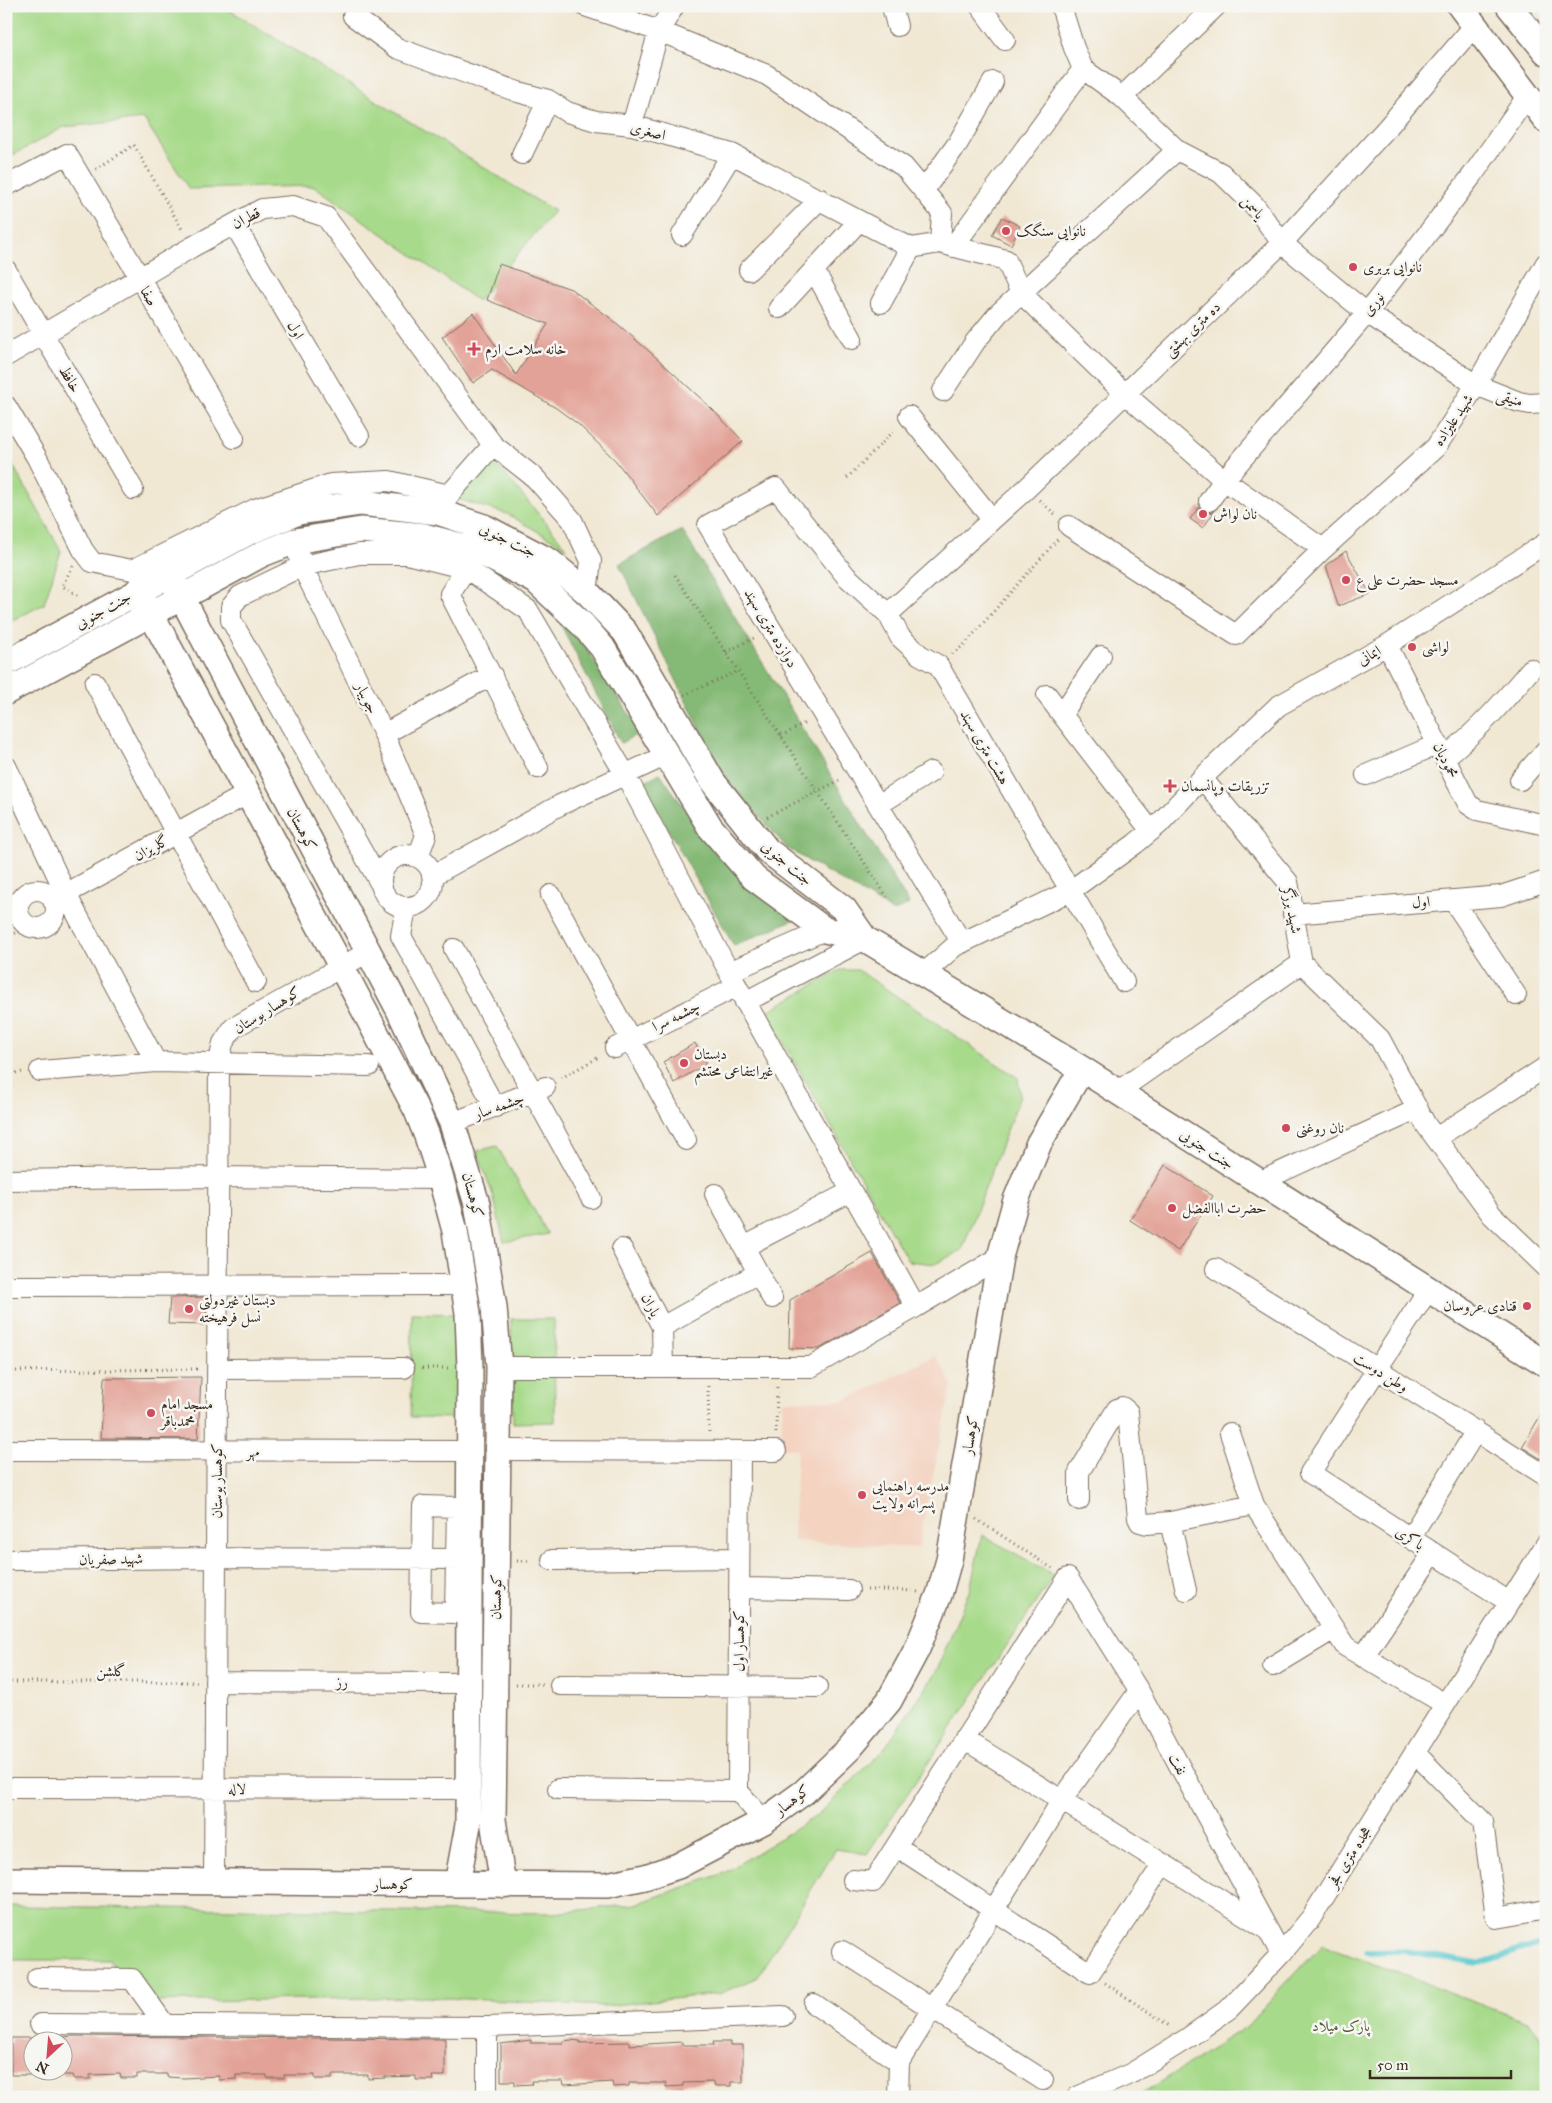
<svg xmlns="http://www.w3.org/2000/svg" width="1552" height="2103" font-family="'IM FELL Great Primer',Amiri,serif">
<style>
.built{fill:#f4d3c1}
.green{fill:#a7da8a;stroke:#718254}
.forest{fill:#85ba76;stroke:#60724a}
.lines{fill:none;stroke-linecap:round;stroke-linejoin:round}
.stream{stroke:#5dcad0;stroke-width:5.5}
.building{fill:#e3a297}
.minor-casing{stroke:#7b6c5e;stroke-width:22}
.major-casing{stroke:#7b6c5e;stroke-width:28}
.path{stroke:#7b6c5e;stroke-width:3;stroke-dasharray:1 4;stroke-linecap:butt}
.minor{stroke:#fff;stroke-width:20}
.major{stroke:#fff;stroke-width:25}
.poi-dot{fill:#d1495b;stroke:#f6f6f2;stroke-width:2}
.labels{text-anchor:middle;stroke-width:5;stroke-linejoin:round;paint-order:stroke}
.street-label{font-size:15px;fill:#3b2a1e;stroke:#f6f6f2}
.poi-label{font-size:15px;fill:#3b2a1e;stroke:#f6f6f2;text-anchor:start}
.park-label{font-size:15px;fill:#565639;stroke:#f6f6f2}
</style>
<rect width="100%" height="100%" fill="#f6f6f2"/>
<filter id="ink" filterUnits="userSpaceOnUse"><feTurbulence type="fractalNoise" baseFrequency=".02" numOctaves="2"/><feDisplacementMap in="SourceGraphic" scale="10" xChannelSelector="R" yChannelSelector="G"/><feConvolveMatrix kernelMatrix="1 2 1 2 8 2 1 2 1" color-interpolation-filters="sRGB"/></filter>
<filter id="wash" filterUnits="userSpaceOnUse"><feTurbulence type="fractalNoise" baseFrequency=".0096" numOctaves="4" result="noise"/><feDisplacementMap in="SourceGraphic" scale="20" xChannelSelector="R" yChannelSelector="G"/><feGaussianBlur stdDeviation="1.12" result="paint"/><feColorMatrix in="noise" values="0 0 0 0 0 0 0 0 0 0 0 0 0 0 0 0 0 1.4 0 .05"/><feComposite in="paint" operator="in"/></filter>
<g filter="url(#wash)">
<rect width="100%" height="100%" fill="#f1e8d4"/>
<path class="built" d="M936,1356l16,28 -34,164 -125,-7 4,-92 -17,-1 3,-48 60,1z"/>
<path class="green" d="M6,6h217l331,205 -76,90 -164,-115 -125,3 -45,-70 -80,8 -58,32z
M6,453l55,98 -17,53 -38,20z
M494,461l73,87 -60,-34 -53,-16z
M840,970h18l160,108 2,18 -58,154 -27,14 -27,-3 -142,-249z
M497,1146l51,88 -44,8 -11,-47 -16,-44z
M412,1313l46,1 -2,104 -45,-1z
M511,1319h43l1,103 -42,1z
M982,1535l72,40 -187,279 -31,-5 -78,128 -39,17 -115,12 -178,-9 -280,5 -37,-42h-103v-54l548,7 82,-9 88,-31 94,-58 66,-66 52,-77 34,-83z
M1322,1945l208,77 16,25v50h-411l26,-15 86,-56z"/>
<path class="forest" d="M682,530l227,374 -15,8 -107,-64 -63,-71 -105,-213z
M569,622l72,110 -20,11 -60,-118z
M660,773l58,84 79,61 -63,28 -92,-163z"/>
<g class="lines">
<path class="stream" d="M1366,1952l41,-1 70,13 69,-22"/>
</g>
<g id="blocks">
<path class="building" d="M1002,217l18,9 -9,19 -19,-10z
M499,264l72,25 42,31 45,39 52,48 33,34 -85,75 -42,-55 -38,-37 -22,-16 -64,-38 -19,13 -31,-46 31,-24 43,62 32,-51 -61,-24z
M1199,507l8,6 7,-1 -11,16 -13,-9z
M1346,551l24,43 -32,12 -12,-41z
M695,1043l11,21 -32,19 -11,-21z
M1165,1165l48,31 -35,55 -48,-31z
M872,1253l28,50 -81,46 -30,-1 1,-48z
M206,1297v28l-38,-1 2,-26z
M201,1377l-3,62 -97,-1 3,-60z
M1546,1406v56l-24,-15z
M73,2036l372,3v37h-13l1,4h-17v-4l-31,1v1l-17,1v-4h-36v4h-17v-4h-31v3h-17v-3h-31v4l-17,1v-4l-35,2 -17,-1v-3h-30v4h-16l-1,-4 -30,1v4h-16l-1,-4h-11v-38z
M11,2038h21v37h-21z
M531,2040v3h32v-2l8,-1 9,1v2l49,-1v3l53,-3v3h32l-1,-3h17v3h13v37h-12v4h-17v-4l-31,1v3l-17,1v-4h-37v3l-16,1 -1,-5 -48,3 -1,-4h-32l1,3 -17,1v-4h-14v-37z"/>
</g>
</g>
<g filter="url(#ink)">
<use href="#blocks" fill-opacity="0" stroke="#7b6c5e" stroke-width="1"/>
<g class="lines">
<defs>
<path id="minor" d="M585,6l74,25 108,44 137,92 38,46 -2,30
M892,6l5,20
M980,6l25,34
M1061,6l13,42 9,21 39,28 55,53 44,23 33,32 28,38 60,50 25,20 109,72 43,17 11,2 16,-1
M353,16l44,32 121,44 30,8 19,12 29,9 36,4 100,29 179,94 29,-5 66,17 15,33 103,100 100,87 99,69 -87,86 -167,-109
M1122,97l94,-91
M632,125l27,-94 15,-25
M522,154l26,-54
M6,186l61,-32 167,284
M924,190l34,-47 35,-61
M234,224l125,212
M682,235l50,-81
M953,247l130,-178
M6,270l127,219
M749,270l71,-71
M814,270l38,69
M881,303l30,-55
M779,308l79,-86
M6,356l186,-109 70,-38 31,-3 33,11 167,228
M943,391l32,-49 23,-28 179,-164
M6,406l31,52 46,92 9,12 40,8 123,-61 76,-25 58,-3 60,14
M909,416l83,103
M1209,501l15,-21 143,-167 107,-140 54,-78
M442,506l7,-11 44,-50 42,33 37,42 19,41 -4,31
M1323,549l113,-102 40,-62 70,-122
M298,553l4,13 82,168 42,101 -8,22
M473,558l-23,36 88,174
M888,614l138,-125 256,-246 104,-114 89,-104
M1387,645l81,159 9,6 69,15
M95,683l161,299
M1047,695l104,136
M1062,714l39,-58
M384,734l108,-59
M1445,757c33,-26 59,-56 86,-88
M6,766l60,128 90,168
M1366,775l72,-31
M1202,778l76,-72 109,-61 159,-102
M1520,780l26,-30
M878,805l53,-33
M381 881a26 26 0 1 1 52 0a26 26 0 1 1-52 0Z
M432,876l128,-71 107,-50
M380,883l-149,-263v-13l9,-11 62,-30 57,-12h48l60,15 61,41 97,164 104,198 187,335 84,-50
M18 909a19 19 0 1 1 38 0a19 19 0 1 1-38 0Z
M551,895l135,245
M1453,900l63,95
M53,901l194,-107
M406,907l-5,29 94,171
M1293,914l208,-18 45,-15
M962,943l-254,-418 68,-37 70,88 42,38 12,23 20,18 18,10 186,317
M454,949l137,249
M729,972l96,-42
M922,975l33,-29 115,-55 65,-47 24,-20 43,-46 86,104 14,81 78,76 46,86 66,90 54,52
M745,1002l120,-63
M615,1048l122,-62
M40,1071l116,-9 213,4
M1117,1092l185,-129
M452,1123l93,-36
M1436,1138l110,-71
M6,1180l213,-3 222,2
M1259,1182l159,-73
M715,1194l57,104
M744,1247l106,-55
M622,1249l40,78 1,40
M1216,1269l161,100 169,107
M6,1286l458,-1
M1428,1290l-118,183 199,129
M662,1327l96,-54
M499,1367h312l105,-60
M218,1369l186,-1
M1230,1433l24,72 91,141 100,58
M6,1450l464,1
M498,1450l278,1
M740,1451l-2,340 26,30
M1079,1500v-28l38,-63 5,-2 6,5 10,106 2,4 7,2 23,-2 84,-17
M423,1506l34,1 -2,106 -34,-1z
M1170,1522l16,68
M1410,1538l66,-107
M6,1560l210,-2 254,1
M552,1560l187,-2
M739,1588l110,2
M1363,1657l70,-104
M1273,1666l61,-37
M215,1682l255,1
M560,1685l257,2
M964,1739l303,190
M1415,1753l68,69 13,96 50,-9
M6,1788l463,1
M558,1789l180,2
M896,1846l194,127 73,-109
M853,1880l20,2 195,-304 71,113 142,263
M214,1883l5,-821 4,-19 10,-15 135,-76
M842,1951l201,129
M37,1978l95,1 33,46
M814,2004l85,58 -1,35
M40,2024l447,3
M899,2062l163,-262 77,-109
M487,2097v-70l296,-11
M1077,2097l55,-24 56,-35 42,-30 51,-54 30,-36 235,-374"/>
<path id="major" d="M1460,6l86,114
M1509,6l37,46
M169,573l230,437 53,113 25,81 17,103 5,60 -6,453 10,65
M138,590l203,376 76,145 10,25 14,43 14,52 13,82 2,54 -2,458 -11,59
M6,663l243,-131 50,-20 62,-9 77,9 46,15 65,34 38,31 38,40 88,150 54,68 77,59 21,30
M6,692l256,-138 33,-13 66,-11 63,6 52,14 60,31 47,44 19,22 108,180 44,51 71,52 40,9 217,130 464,295
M6,1880l601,5 38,-8 33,-11 86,-45 40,-29 45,-43 40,-48 28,-52 22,-54 10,-35 51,-303 16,-57 23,-57 43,-74"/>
</defs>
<use href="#minor" class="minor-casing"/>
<use href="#major" class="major-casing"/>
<path class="path" d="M96,169l38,-24 49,86
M847,478l49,-49
M1039,500l16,14
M73,566l-11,20 19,11
M675,575l212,322
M726,652l28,-14
M952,654l11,-8 95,-107
M684,695l54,-24
M781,736l26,-14
M767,817l75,-38
M6,938l23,-12
M6,1074l17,-2
M561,1078l38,-21
M422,1368h26
M6,1371l192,-2
M708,1386l1,47
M776,1433l1,-49
M976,1519l77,50
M517,1561h17
M867,1590h36l15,2
M6,1682h191
M516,1684h26
M1105,1983l66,44"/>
<use href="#minor" class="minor"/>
<use href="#major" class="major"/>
</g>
</g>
<g class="poi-dot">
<circle cx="1006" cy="231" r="5"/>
<circle cx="1353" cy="267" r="5"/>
<path d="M471.5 341.5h5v5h5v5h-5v5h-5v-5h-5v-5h5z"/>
<circle cx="1203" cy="514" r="5"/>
<circle cx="1346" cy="580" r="5"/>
<circle cx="1412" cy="647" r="5"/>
<path d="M1167.5 778.5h5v5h5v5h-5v5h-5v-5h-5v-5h5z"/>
<circle cx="684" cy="1063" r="5"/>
<circle cx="1286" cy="1128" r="5"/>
<circle cx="1172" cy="1208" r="5"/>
<circle cx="1527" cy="1306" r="5"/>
<circle cx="189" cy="1309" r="5"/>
<circle cx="151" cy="1413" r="5"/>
<circle cx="862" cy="1495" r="5"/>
</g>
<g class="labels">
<g class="street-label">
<text transform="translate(648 131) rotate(14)" y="5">اصغری</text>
<text transform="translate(1253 207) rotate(49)" y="5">یاسمن</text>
<text transform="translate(246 218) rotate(-27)" y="5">قطران</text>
<text transform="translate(149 296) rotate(59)" y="5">صفا</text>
<text transform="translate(1373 304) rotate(-52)" y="5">نوری</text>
<text transform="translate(1192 329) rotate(-44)" y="5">ده متری بهشتی</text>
<text transform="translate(296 330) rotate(60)" y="5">اول</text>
<text transform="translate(70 379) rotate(60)" y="5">خافظ</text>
<text transform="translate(1510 398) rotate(18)" y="5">منیقی</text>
<text transform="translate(1453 420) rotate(-56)" y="5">شهید علیزاده</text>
<text transform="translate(508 540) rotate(26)" y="5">جنت جنوبی</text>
<text transform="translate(103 610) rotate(-29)" y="5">جنت جنوبی</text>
<text transform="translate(771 628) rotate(59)" y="5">دوازده متری سهند</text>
<text transform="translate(1369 655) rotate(-30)" y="5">ایمانی</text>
<text transform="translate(367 698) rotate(64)" y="5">جویبار</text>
<text transform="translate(985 747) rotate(60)" y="5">هشت متری سهند</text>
<text transform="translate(1446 760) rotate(63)" y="5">محمودیان</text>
<text transform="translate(302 829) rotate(62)" y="5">کوهستان</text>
<text transform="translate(151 848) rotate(-29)" y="5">گلریزان</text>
<text transform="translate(787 863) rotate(40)" y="5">جنت جنوبی</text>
<text transform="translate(1421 902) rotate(-5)" y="5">اول</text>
<text transform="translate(1292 910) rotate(78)" y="5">شهید برزگر</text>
<text transform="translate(267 1010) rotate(-32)" y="5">کوهسار بوستان</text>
<text transform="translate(676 1016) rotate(-26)" y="5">چشمه‌ سرا</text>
<text transform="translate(499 1106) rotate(-20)" y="5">چشمه سار</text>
<text transform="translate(1207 1149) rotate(33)" y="5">جنت جنوبی</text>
<text transform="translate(473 1195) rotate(75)" y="5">کوهستان</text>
<text transform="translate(651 1305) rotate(62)" y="5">یاران</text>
<text transform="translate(1381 1372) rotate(32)" y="5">وطن دوست</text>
<text transform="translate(970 1435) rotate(-81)" y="5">کوهسار</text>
<text x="253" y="1457">مهر</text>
<text transform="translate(217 1481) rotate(-90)" y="5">کوهسار بوستان</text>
<text transform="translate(1410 1538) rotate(33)" y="5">باکری</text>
<text transform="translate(111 1559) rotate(-1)" y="5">شهید صفریان</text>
<text transform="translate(496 1597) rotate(-89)" y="5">کوهستان</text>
<text transform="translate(739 1641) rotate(-90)" y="5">کوهسار اول</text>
<text x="111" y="1676">گلشن</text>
<text x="342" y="1687">رز</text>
<text transform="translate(1178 1764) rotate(62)" y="5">نفت</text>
<text x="237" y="1794">لاله</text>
<text transform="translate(792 1800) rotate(-38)" y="5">کوهسار</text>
<text transform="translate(1349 1857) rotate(-58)" y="5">هجده متری فجر</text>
<text x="393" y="1889">کوهسار</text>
</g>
<g class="poi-label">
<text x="1016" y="236">نانوایی سنگک</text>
<text x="1363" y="272">نانوایی بربری</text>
<text x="485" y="354">خانه سلامت ارم</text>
<text x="1213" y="519">نان لواش</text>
<text x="1356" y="585">مسجد حضرت علی ع</text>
<text x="1422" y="652">لواشی</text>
<text x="1181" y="791">تزریقات وپانسمان</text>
<text x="694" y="1059">دبستان<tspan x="694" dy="17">غیرانتفاعی محتشم</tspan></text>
<text x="1296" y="1133">نان روغنی</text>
<text x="1182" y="1213">حضرت اباالفضل</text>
<text x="199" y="1305">دبستان غیردولتی<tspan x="199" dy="17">نسل فرهیخته</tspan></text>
<text x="1517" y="1311" text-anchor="end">قنادی عروسان</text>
<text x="161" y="1409">مسجد امام<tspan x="161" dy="17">محمدباقر</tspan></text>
<text x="872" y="1491">مدرسه راهنمایی<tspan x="872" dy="17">پسرانه ولایت</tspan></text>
</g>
<g class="park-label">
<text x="1341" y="2031">پارک میلاد</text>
</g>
</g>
<rect width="1552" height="2103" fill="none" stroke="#f6f6f2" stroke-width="25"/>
<g transform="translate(48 2056) rotate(206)"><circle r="24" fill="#f6f6f2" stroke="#aba49d"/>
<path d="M0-4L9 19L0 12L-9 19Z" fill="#d1495b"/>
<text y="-8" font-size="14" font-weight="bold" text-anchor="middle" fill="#3b2a1e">N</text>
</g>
<path d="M1370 2070v8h141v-8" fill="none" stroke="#3b2a1e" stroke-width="2.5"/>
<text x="1377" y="2070" font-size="15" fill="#3b2a1e" stroke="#f6f6f2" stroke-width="4" paint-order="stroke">50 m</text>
</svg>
